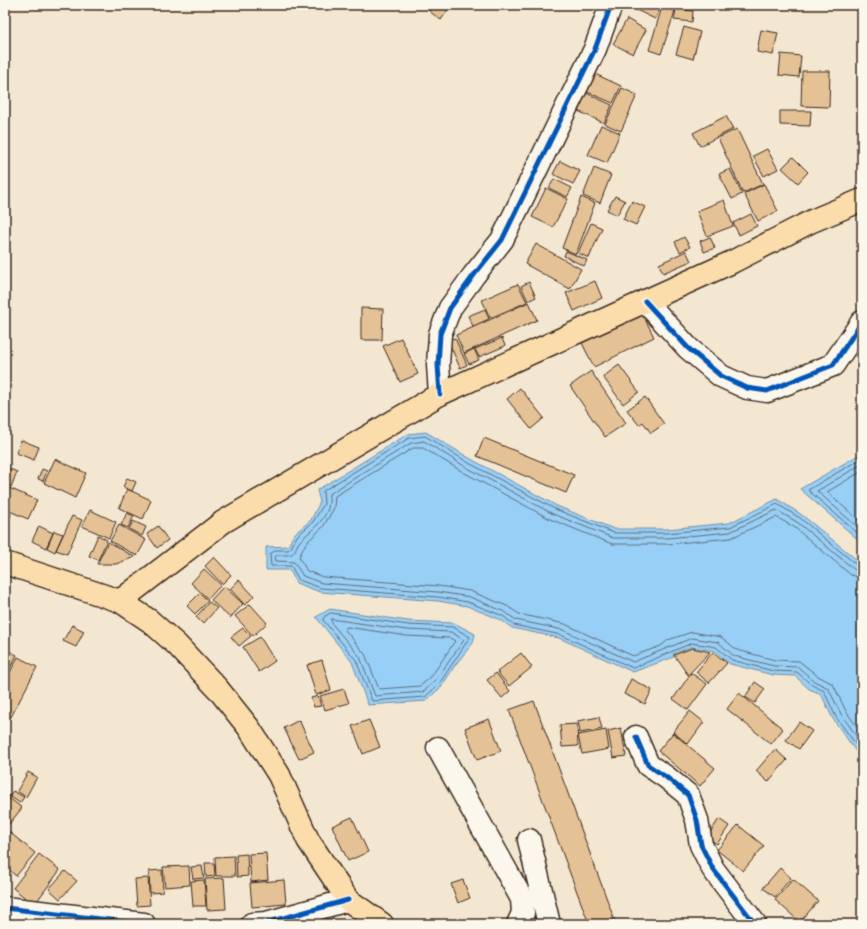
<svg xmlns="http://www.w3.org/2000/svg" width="867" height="929" font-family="Mynerve,sans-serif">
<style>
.water{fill:#98cff7;stroke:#738da0}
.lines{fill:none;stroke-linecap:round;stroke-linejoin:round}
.shore{stroke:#606c75;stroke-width:1}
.building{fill:#e5c296;stroke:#3b2a1e}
.minor-casing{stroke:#3b2a1e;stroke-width:25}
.major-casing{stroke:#3b2a1e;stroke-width:25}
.minor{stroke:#fbf7ec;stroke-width:22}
.major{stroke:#fbddab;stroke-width:22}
.cycleway-casing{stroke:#fbf7ec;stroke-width:8}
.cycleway{stroke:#0057b8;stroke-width:5}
</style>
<rect width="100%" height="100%" fill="#f4e7d2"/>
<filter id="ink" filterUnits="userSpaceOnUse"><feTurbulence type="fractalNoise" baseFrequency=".025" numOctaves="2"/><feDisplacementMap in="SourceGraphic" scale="8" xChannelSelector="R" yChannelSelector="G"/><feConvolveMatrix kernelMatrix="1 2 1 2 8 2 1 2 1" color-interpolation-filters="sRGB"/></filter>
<g filter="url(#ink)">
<path class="water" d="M426,432l45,27 86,47 57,23h53l62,-6 48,-24 25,16 60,49v196l-29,-41 -12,-25 -12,-5 -14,-13 -22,-1 -43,-11 -15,-13 -23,-4 -19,7 1,3 -41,15 -74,-34 -47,-10 -11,-8 -34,-14 -29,-5 -118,-9 -24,-9 -6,-13h-24v-23l22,-1 6,-12 17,-14 9,-18 -3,-12 91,-56z
M862,453v90l-62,-54z
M330,609l78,12 46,2 21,11 -2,9 -17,21 -14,22 -16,15 -58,4 -16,-43 -36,-45z"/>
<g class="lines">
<path class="shore" d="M862,458l-54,32 54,47
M862,464l-45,27 45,40
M862,471l-35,21 35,31
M862,567l-4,-1 -58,-48 -23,-14 -47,23 -63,6h-53l-59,-24 -86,-46 -44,-27 -16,2 -86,53 1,13 -11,18 -16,14 -6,12 -3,2h-12l-6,4 1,12h20l8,14 22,8 117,9 30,5 35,14 11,9 47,10 72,33 59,-25 24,4 16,13 41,11 24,1 15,13 12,6 12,26 26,36
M862,572l-7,-2 -58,-48 -21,-12 -46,22 -63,6h-54l-60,-24 -87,-47 -42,-26 -13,2 -82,51c-1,3 1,5 0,9 -1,15 -16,26 -26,35 -13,12 -1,18 -26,17l-2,2 1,4 18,1 9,14 19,7 116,9 32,5 35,15 11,8 47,10 70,32 59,-24 26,4 16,14 40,10 24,1 16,14 14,7 13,26 21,30
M862,578l-11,-3 -57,-48 -18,-10 -45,21 -63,6h-56l-62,-25 -87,-47 -40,-24h-10l-78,48 -1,12 -11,19 -17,16 -7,14 8,14 16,6 116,9 31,5 37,15 12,8 46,10 68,32 28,-10 7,-6 24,-8 29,5 16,13 38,10 24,1 19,15 15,8 13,27 16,23
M331,613l77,12 45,2 17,10 -31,47 -14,13 -53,4 -16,-41 -33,-40 1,-3z
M331,619l76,11 44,2 13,8 -29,41 -12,11 -48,4 -15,-39 -27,-32z
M347,627l60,9 43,2 5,3 -24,36 -11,9 -41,3 -14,-35 -20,-24z"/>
</g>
<path class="building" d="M433,5h12l4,3 -8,12 -12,-9z
M631,5h31l-7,14 -25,-12z
M662,7l13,4 -14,43 -12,-4z
M676,9l17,2 -1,11 -18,-2z
M627,19l19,11 -13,24 -20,-10z
M684,27l16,5 -7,27 -17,-5z
M761,30l17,3 -5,22 -16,-3z
M781,54l20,2 -2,21 -20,-2z
M802,71h28l-1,36 -28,-1z
M593,73l28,13 -8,17 -28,-12z
M622,88l15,7 -16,36 -16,-7z
M586,93l26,12 -8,18 -26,-12z
M780,111h31l-1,15 -30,-1z
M726,116l7,13 -33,17 -7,-13z
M601,125l19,8 -13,30 -19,-8z
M737,129l26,55 -20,9 -25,-55z
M767,149l11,20 -14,7 -11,-20z
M793,157l15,15 -10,11 -16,-15z
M560,161l20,10 -7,13 -20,-10z
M594,168l17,7 -11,28 -17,-7z
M730,169l12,25 -10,5 -13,-25z
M554,179l18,9 -5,9 -18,-9z
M764,184l14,27 -20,10 -14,-27z
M546,188l22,11 -15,28 -21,-10z
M615,196l10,5 -8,14 -10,-5z
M581,197l14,6 -19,51 -14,-6z
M724,200l9,26 -26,10 -10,-25z
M632,201l13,6 -9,18 -13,-6z
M751,214l6,12 -18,9 -6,-12z
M591,223l11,5 -13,30 -11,-5z
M684,237l6,10 -10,5 -5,-10z
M710,237l5,11 -11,4 -4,-11z
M536,244l45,25 -11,20 -45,-25z
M566,251l21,9 -3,6 -20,-10z
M686,251l5,10 -28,12 -4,-9z
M595,281l7,17 -28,13 -8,-18z
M529,282l7,15 -8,4 -7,-15z
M518,284l9,18 -37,16 -8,-18z
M529,302l8,18 -73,33 -8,-18z
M361,308l22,1 -1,31h-21z
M485,309l4,10 -16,7 -5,-10z
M642,313l12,24 -60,30 -12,-24z
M401,338l17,36 -18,8 -17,-36z
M455,338l12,27 -7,3 -12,-28z
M502,338l3,8 -26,11 -4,-8z
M474,349l5,11 -10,4 -5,-10z
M619,365l20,27 -16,12 -20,-27z
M591,371l35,52 -21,14 -35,-51z
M520,388l24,30 -13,11 -24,-30z
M645,397l19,27 -13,9 -8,-11 -4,3 -12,-15z
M484,438l90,37 -8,18 -89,-37z
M21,440l18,7 -5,13 -18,-7z
M55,459l31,14 -11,25 -31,-15z
M5,467l12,5 -6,15 -6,-3z
M42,469l5,2 -4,10 -5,-2z
M127,478l9,4 -4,9 -9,-4z
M9,488l28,12 -9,19 -23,-10v-13z
M127,489l24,11 -8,19 -24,-11z
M90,510l26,12 -7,16 -27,-12z
M5,511l6,3 -6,15z
M127,513l7,3 -6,12 -7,-3z
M72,516l10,4 -15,34 -11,-4z
M133,521l13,6 -4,9 -13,-7z
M119,525l27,15 -9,16 -27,-15z
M39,526l14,7 -7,15 -14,-7z
M158,526l10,14 -11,8 -10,-14z
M54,531l9,3 -8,18 -8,-4z
M98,535l9,5 -9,20 -9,-4z
M108,542l27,15 -19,7h-19z
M214,557l17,18 -9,9 -17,-18z
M204,569l17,16 -13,14 -17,-16z
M239,580l15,16 -9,9 -15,-16z
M224,586l19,18 -13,14 -19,-18z
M200,593l8,8 -13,13 -8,-8z
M209,602l8,6 -14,16 -7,-7z
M250,604l17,19 -14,13 -18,-20z
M72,625l12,6 -8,16 -13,-6z
M243,628l8,8 -12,10 -8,-9z
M260,637l15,24 -16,11 -16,-25z
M692,648l18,4 -22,23 -14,-20z
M5,649l12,6 -8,15 -4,-2z
M713,652l14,11 -18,20 -13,-11z
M521,653l11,14 -23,19 -12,-14z
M18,657l19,10 -26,50 -6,-3v-32z
M322,660l9,30 -15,5 -9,-30z
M496,673l14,18 -8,7 -15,-18z
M691,673l16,11 -19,26 -15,-11z
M631,679l21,11 -7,14 -21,-10z
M755,682l10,7 -10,14 -10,-6z
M344,689l5,14 -24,7 -5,-14z
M739,693l44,36 -12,15 -44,-35z
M318,696l3,10 -7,1 -3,-9z
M534,701l82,223h-27l-80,-214z
M690,711l14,11 -16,22 -15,-12z
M599,717l3,12 -22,4 -2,-12z
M489,719l12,32 -24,9 -12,-32z
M299,720l15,32 -15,7 -15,-31z
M369,720l11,27 -17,7 -11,-28z
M799,722l13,9 -13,18 -13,-9z
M577,724l1,22 -16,1 -2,-22z
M621,728l5,28 -13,2 -5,-27z
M606,730l3,19 -27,5 -4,-19z
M673,733l42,35 -15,18 -42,-35z
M775,749l12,11 -19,22 -12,-11z
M28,772l9,5 -11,20 -9,-6z
M13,791l11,6 -4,6 -11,-7z
M9,798l13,10 -17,21v-26z
M352,817l16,35 -20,9 -16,-35z
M719,819l10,7 -12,18 -10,-7z
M738,825l26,21 -21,25 -26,-21z
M8,831l27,22 -19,23 -11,-10v-31z
M266,853l2,27 -17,2 -2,-28z
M39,854l21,16 -26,35 -21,-17z
M247,854l1,22 -11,1 -1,-22z
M234,856l1,20h-19l-1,-19z
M205,863h9l1,13 -9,1z
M189,866l1,19 -25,2 -2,-20z
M202,866l2,12 -11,1 -2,-12z
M780,868l11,10 -16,19 -12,-9z
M162,870l1,22 -13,1 -1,-22z
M65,871l12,10 -17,18 -11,-10z
M148,878l2,27 -13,1 -2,-27z
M224,878l2,31 -19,1 -2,-31z
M793,879l25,22 -18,21 -25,-22z
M204,880l2,26h-13l-2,-25z
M284,880l2,24 -34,3 -2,-24z
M463,880l7,18 -12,5 -7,-19z
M330,909l5,15h-34z"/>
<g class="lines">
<defs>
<path id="minor" d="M645,301l43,47 33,28 26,12 20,3 66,-26 29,-43
M440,394l-2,-29 2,-31 10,-26 24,-33 28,-35 93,-191 16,-44
M636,737l12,28 18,12 22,18 9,25 4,25 12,24 42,55
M438,748l84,151 1,14 -5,11
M529,840l20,84
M5,908l139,16
M252,924l14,-1 82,-23"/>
<path id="major" d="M5,563l115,38 30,20 27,24 41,44 31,39 30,47 29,65 40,60 34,24
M120,601l103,-79 217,-128 292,-132 80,-41 50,-21"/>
</defs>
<use href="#minor" class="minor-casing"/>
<use href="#major" class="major-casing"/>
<use href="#minor" class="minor"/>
<use href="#major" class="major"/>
<defs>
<path id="cycleway" d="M645,301l43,47 33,28 26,12 20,3 66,-26 29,-43
M440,394l-2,-29 2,-31 10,-26 24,-33 28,-35 93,-191 16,-44
M636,737l12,28 18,12 22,18 9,25 4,25 12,24 42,55
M5,908l139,16
M252,924l14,-1 82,-23"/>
</defs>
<use href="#cycleway" class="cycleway-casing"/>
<use href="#cycleway" class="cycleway"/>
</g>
</g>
<rect width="867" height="929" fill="none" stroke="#fbf7ec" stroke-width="20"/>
<rect x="10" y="10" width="847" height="909" fill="none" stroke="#3b2a1e" stroke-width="1.5" filter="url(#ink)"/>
</svg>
